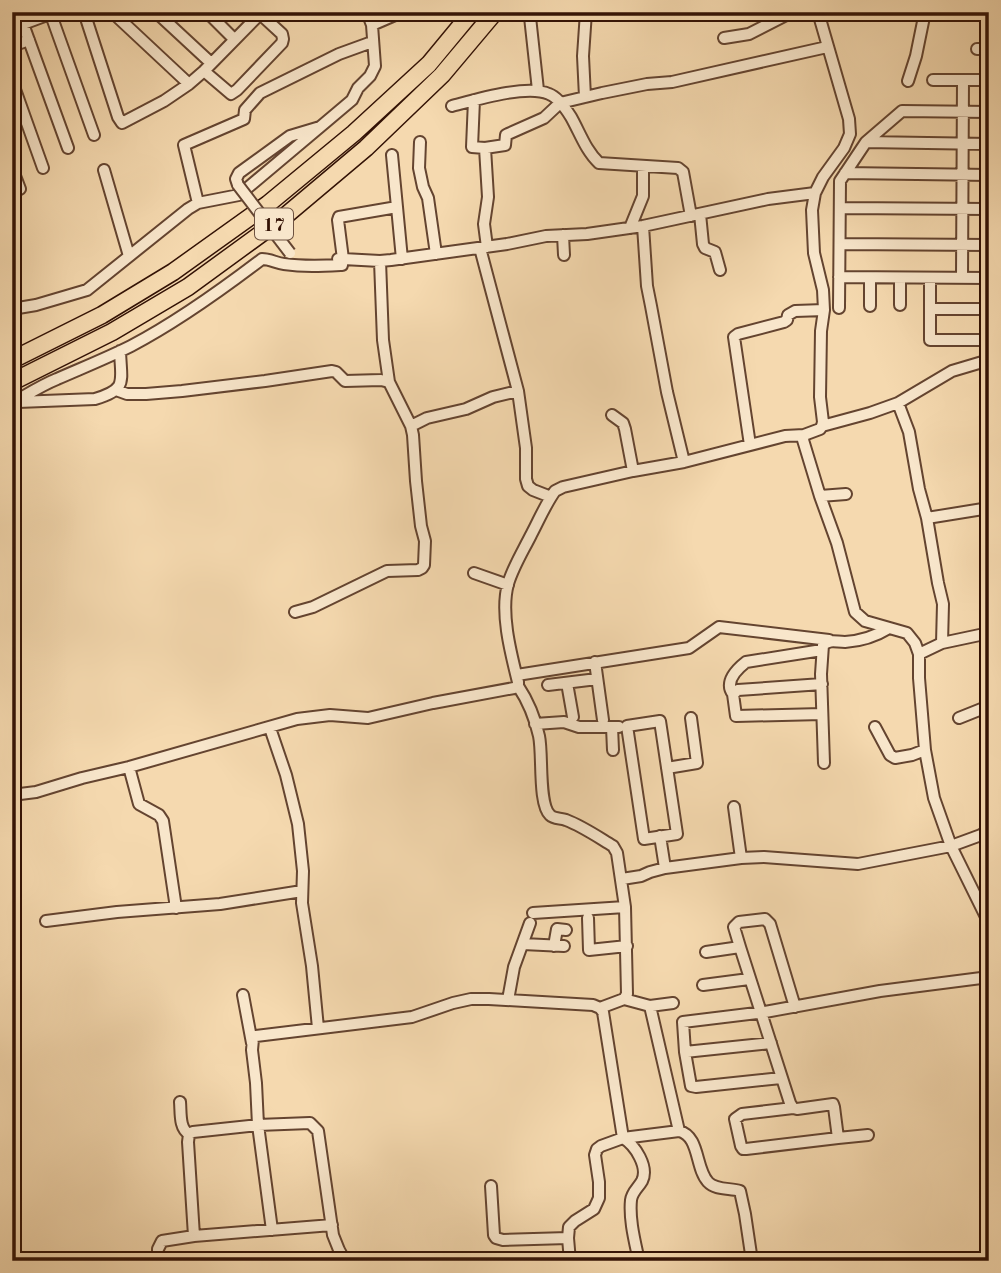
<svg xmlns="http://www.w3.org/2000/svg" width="1001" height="1273" font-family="'Old Standard TT',serif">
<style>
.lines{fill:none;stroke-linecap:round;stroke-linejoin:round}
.minor-casing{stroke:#644430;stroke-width:14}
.highway-casing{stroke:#331205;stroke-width:19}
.minor{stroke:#f8e6cb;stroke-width:10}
.highway{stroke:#f5d9af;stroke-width:16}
.minor-bridge-casing{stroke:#644430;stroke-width:14;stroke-linecap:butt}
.minor-bridge{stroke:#f8e6cb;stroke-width:10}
.labels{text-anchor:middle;stroke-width:6;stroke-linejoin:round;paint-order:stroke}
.shield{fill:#f8e6cb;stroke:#6e5240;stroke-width:2}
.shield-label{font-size:19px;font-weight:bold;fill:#331205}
</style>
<rect width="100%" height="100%" fill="#f5d9af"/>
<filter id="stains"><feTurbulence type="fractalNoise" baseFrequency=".00286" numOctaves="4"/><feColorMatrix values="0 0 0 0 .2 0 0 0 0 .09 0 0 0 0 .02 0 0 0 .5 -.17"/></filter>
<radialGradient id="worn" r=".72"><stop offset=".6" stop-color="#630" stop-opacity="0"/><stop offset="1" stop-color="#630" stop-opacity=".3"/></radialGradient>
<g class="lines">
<defs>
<path id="minor" d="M50,12l44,123
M84,12l34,105 4,6 42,-22 25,-17
M112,12l77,72 15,-13 58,-59
M156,12l55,51
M207,12l27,27
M818,12l31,107 1,15 -6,14 -21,29 -8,16 -3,17 2,43 9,37 1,20 -3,21 -1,66 3,25 -1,4 -2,3 -16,6 -1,5 17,56 17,47 18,69 10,9 42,12 8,10 4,11v24l6,72 9,48 17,48 38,77
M977,13h12
M50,14l-27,10 45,124
M530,17l8,73
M372,25l30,-13
M724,38l25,-4 43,-22
M977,49h12
M12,50l3,-5 14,-5
M204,71l27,23 6,-4 45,-47 1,-4 -1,-5 -24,-22
M933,80h56
M12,81l31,87
M908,81l8,-25 9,-44
M585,97l-2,-41 3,-44
M474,100l-2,47 13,1 3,49 -4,27 3,23
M452,106c23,-6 75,-22 97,-12 8,3 17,15 22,23 9,16 15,34 28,46l79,5 5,4 8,44
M420,142l-1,26 4,19 5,11 8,56
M866,142l123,2
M485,148l20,-3 1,-10 2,-1 36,-16 16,-15 42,-10 45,-9 25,-2 155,-35
M392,155l10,104
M12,168l8,21
M104,170l25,86
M845,173l144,2
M238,185l-2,-6 3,-6 51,-37 30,-9 32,-27 6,-12 12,-12 5,-10 -3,-41 -5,-13
M198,203l-14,-58 60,-26 1,-9 15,-17 79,-39 33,-12
M840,208l149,1
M700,214l3,30 2,4 10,4 5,18
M643,226l4,60 4,20 16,86 17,70
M630,228l13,-32v-30
M563,235l1,20
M840,244l149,1
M480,248l38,143 8,57v31l2,7 5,4 18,7
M338,259h5l-5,-39 1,-3 58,-10
M380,261l3,79 6,42
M839,277l150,1
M870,278v28
M900,278v27
M930,278v62h59
M962,278l1,-198
M839,308l1,-127 26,-39 36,-31 87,1
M12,309l24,-4 51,-15 101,-81 10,-6 41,-8 81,-68
M930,309h59
M116,390l11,4h19l36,-3 83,-10 67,-10 4,1 9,9 36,-1 8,2 22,44 2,9 3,46 5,45 4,15 -1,24 -2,3 -4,2 -31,1 -74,36 -18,5
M14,402c14,-8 28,-17 43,-23 25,-11 50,-21 74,-33 46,-24 89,-55 131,-87 8,0 14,4 22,5 20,3 38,2 58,1l1,-6 37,2 11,-1 116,-16 39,-8 41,-2 56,-8 125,-27 47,-6
M18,402l77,-3c33,-10 26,-17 25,-48
M898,403l11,29 10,57 8,29 11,65 5,21 -1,39
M612,415l11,8 2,6 8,42
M411,426l16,-8 39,-9 27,-12 25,-6
M822,426l48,-13 28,-10 54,-32 37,-11
M750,445l-16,-108 4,-3 46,-12 3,-2 1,-5 7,-4 29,-1
M820,496l26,-2
M927,518l62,-10
M474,573l34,12
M919,654l23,-11 47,-10
M595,662l8,58
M517,675l172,-27 30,-21 110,13
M567,683l6,34
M822,684l-84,6 -5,4 3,22 86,-2
M548,685l49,-6
M518,686c10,15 17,32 21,50 4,18 -1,68 11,79 4,4 10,3 16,5 16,6 32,17 47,26l4,7 8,54 2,87 -3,5 -24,9
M733,694c-9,-12 4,-25 13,-32l76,-12
M959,718l30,-12
M660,721l17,113 -33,5 -17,-113z
M535,724l29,-2 15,5h40
M612,727l1,23
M875,727l15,28 5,3 17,-3 13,-5
M270,728l16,47 12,49 5,47 -1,32 10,63 6,62
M824,763l-3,-89 2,-29c8,-6 12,-3 22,-3 16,-1 31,-6 44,-14
M129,767l10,37 20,11 4,6 13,87
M667,768l30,-5 -6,-45
M12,795l24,-3 46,-14 47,-11 168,-48 33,-4 38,3 65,-15 81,-15 4,-2v-4c-7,-28 -18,-69 -10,-98 5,-17 15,-33 23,-49 8,-15 14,-30 24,-44l8,-4 70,-16 51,-9 101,-26 19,-1
M734,807l7,51
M660,836l5,32
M622,879l19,-3 9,-4 15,-4 76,-10 23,-1 94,7 93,-18 30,-11 8,-5
M533,913l92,-6
M588,918l1,32 38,-4
M46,921l71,-9 103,-8 82,-13
M523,944l41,2
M554,946l3,-17 9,1
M706,952l34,-5
M703,985l46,-6
M243,995l9,48
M624,999l26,7 23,-3
M508,1000l6,-33 16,-44
M650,1006l29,125
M795,1007l-25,-83 -5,-5 -26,3 -5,5 6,20 50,156 3,5 4,1 36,-5 1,3 4,31 30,-3
M685,1052l86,-9
M781,1078l-85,9 -5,-1 -6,-34 -2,-30 82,-10 115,-21 109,-14
M180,1102c1,11 -1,26 9,32
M793,1108l-51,6 -7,5 6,27 2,3h3l92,-11
M491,1186l3,49 2,3 7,2 65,-2
M272,1230l-14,-105 52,-2 8,8 15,104 6,15 6,11
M194,1236l138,-11
M158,1261v-12l4,-8 32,-5 -6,-94 1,-8 4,-2 65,-7 -2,-42 -4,-33 1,-11 3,-3 156,-19 41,-14 18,-4h18l104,6 7,3 3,4 20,126c12,7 26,29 19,43 -4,7 -10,11 -11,19 -2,20 4,42 8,61
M570,1261l-2,-23 1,-11 6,-6 19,-12 5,-11v-16l-4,-27 2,-6 4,-3 22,-8 56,-7c21,5 16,37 29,51 7,8 22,6 32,9l5,23 7,47"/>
<path id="highway" d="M12,360l90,-45 71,-43 95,-68 86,-71 75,-69 43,-52
M12,382l100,-50 76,-45 96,-70 82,-69 76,-73 53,-63"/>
</defs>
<use href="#minor" class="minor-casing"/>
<use href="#highway" class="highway-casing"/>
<use href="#minor" class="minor"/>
<use href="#highway" class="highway"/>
<defs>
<path id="minor-bridge" d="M238,185l52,68"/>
</defs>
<use href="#minor-bridge" class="minor-bridge-casing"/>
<use href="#minor-bridge" class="minor-bridge"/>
</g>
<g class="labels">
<rect class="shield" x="255" y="208.5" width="38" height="31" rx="5"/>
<g class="shield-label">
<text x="274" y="231">17</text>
</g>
</g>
<rect width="1001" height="1273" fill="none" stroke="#f5d9af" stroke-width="42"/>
<rect x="14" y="14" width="973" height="1245" fill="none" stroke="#331205" stroke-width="3.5"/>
<rect x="21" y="21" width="959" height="1231" fill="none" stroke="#331205" stroke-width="2"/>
<rect width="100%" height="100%" filter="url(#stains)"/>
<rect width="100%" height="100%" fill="url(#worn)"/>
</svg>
